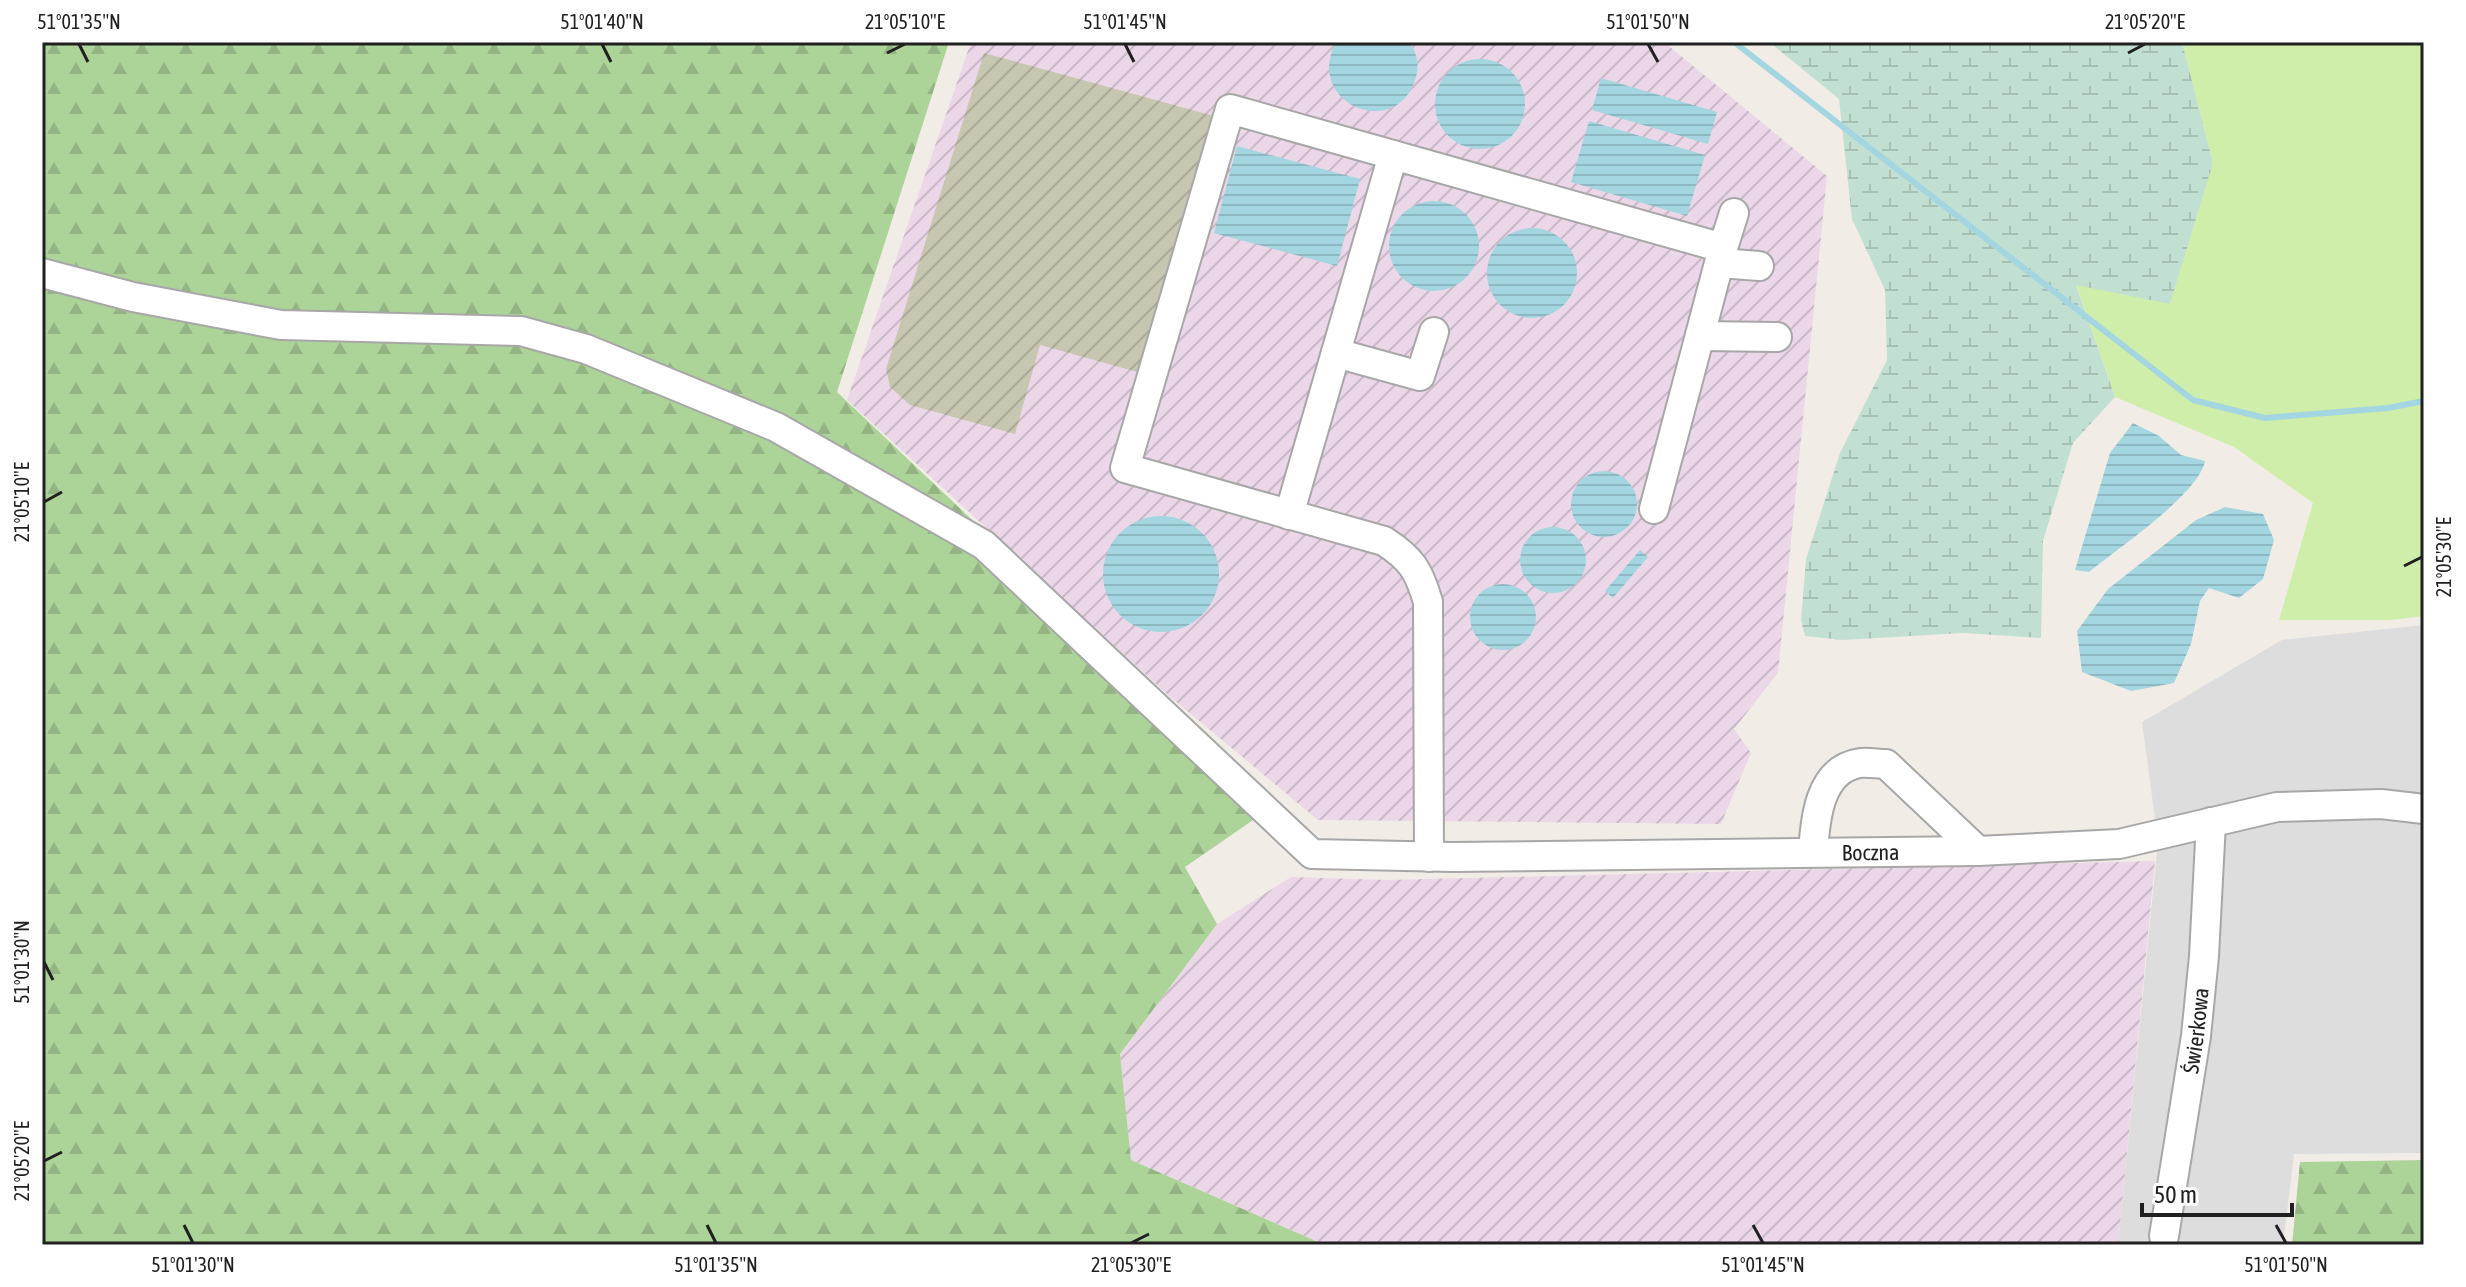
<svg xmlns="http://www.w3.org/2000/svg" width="2466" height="1287" font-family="'Asap Condensed',sans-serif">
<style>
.residential{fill:#dedddd}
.industrial{fill:url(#industrial-furrows)}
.construction{fill:url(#construction-furrows)}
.grass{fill:#ceeea9}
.forest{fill:url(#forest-firs)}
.wetland{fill:url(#wetland-marsh)}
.water{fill:url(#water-rules)}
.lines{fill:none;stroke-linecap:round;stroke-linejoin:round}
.stream{stroke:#a4d6e1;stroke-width:6}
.minor-casing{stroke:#a7a7a7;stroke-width:32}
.minor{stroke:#fff;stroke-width:28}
.ticks{fill:none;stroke:#202020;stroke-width:3}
.labels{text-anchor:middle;stroke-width:6;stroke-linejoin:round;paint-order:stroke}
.street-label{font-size:22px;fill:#202020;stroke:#fff}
.neatline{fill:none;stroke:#202020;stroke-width:3}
.ticks-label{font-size:20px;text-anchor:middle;fill:#202020}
</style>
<defs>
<pattern id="industrial-furrows" width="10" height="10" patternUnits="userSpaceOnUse" patternTransform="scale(2)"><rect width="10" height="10" fill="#ebd7e8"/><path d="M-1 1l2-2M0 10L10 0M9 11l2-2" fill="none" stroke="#c9b8c7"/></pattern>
<pattern id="construction-furrows" width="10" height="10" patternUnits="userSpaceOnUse" patternTransform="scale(2)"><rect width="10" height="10" fill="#c7c6b0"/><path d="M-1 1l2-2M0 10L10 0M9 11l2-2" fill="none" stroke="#abaa97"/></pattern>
<pattern id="forest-firs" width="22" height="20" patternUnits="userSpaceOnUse" patternTransform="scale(2)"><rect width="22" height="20" fill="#acd398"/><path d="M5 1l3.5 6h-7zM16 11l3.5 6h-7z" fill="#94b583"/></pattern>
<pattern id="wetland-marsh" width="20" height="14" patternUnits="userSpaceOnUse" patternTransform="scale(2)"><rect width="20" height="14" fill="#c2e0d1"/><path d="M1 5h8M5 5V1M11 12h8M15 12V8" fill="none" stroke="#a6c0b3"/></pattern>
<pattern id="water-rules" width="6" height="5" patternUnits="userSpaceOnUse" patternTransform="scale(2)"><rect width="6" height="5" fill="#a4d6e1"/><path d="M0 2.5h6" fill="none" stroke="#8db7c1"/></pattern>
</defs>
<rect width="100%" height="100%" fill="#f1ede6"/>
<path class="residential" d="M2424,625v528l-130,1 -11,91h-165l40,-404 -16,-119 140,-82z"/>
<path class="industrial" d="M971,42h693l163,134 -49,497 -44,56 17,24 -30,71 -403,-4 -150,-125 -321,-295z
M2155,861l-37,384h-793l-194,-85 -11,-106 97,-130 74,-47 97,3z"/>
<path class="construction" d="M984,53l230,63 -73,257 -101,-28 -25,89 -105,-29 -20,-18 -4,-18z"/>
<path class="grass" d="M2182,42h242v574l-33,4h-112l34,-117 -79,-56 -119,-50 -39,-113 94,19 43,-140z"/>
<path class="forest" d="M42,42h907l-112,350 149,141 270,285 -71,49 32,57 -97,130 11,106 194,85h-1283z
M2424,1160v85h-132l8,-83z"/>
<path class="wetland" d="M1769,42h413l31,121 -43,141 -94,-19 39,112 -42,46 -30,98 -2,97 -78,-5 -120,7 -38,-4 -4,-16 5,-61 34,-106 47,-93 -2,-70 -33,-71 -13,-120z"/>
<path class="water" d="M1336,42h74c8,13 10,27 4,41 -22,57 -110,19 -78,-41z
M1435 104a45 45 0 1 1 90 0a45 45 0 1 1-90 0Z
M1601,78l116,34 -9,32 -116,-34z
M1589,121l116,34 -18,61 -116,-34z
M1237,146l123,33 -23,87 -123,-33z
M1389 246a45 45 0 1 1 90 0a45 45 0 1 1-90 0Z
M1487 273a45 45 0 1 1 90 0a45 45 0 1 1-90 0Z
M2133,423l26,13 22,19 24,6c-7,34 -87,87 -116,111l-14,-2 35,-117z
M1571 504a33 33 0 1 1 66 0a33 33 0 1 1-66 0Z
M2225,507l38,7 11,26 -11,39 -24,19 -30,-10 -9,13 -9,43 -17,39 -43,8 -49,-19 -5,-41 31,-42 88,-69z
M1103 574a58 58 0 1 1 116 0a58 58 0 1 1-116 0Z
M1520 560a33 33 0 1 1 66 0a33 33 0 1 1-66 0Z
M1640,550l8,7 -35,41 -8,-7z
M1470 617a33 33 0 1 1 66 0a33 33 0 1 1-66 0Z"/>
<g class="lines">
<path class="stream" d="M1734,42l459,358 72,18 123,-10 36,-7"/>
<defs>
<g id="minor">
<path d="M1723,248l11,-35"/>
<path d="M1720,263l39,3"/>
<path id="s1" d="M42,273l91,24 148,28 240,6 65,18 190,78 208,118 328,309 140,3 526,-6 141,-7 158,-37 104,-3 43,5"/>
<path d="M1700,336l77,1"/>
<path d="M1336,353l84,23 14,-44"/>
<path d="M1289,515l104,-360"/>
<path d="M1813,852c2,-32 6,-83 47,-89 8,-1 18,1 26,1l92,87"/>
<path d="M1429,857l-1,-255c-9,-31 -16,-43 -44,-61l-259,-73 105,-359 493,139 -69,261"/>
<path id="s2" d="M2164,1236l32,-200 8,-80 7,-134"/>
</g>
</defs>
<use href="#minor" class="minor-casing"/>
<use href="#minor" class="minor"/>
</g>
<path class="ticks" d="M79,44l9,18M602,44l9,18M1125,44l9,18M1648,44l10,18M887,53l18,-9M2128,53l17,-9M44,502l18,-10M2404,566l18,-9M44,962l9,18M44,1161l18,-9M184,1225l9,18M707,1225l9,18M1753,1225l10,18M2276,1225l10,18M1131,1243l18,-9"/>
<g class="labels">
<g class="street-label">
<text dy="8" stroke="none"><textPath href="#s1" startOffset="2006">Boczna</textPath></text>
<text dy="8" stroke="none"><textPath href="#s2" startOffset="208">Świerkowa</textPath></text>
</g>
</g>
<rect width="2466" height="1287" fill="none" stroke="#ffffff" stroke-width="88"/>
<path d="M2142 1203v12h150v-12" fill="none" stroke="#202020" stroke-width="4"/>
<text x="2154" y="1203" font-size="24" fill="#202020" stroke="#ffffff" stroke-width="6" paint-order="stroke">50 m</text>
<rect x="44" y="44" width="2378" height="1199" class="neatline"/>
<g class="ticks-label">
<text x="79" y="29">51°01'35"N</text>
<text x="602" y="29">51°01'40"N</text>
<text x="905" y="29">21°05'10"E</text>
<text x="1125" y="29">51°01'45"N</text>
<text x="1648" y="29">51°01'50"N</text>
<text x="2145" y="29">21°05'20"E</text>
<text transform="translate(22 502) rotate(-90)" y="7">21°05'10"E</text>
<text transform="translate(2444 557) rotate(-90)" y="7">21°05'30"E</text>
<text transform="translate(22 962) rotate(-90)" y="7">51°01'30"N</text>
<text transform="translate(22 1161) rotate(-90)" y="7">21°05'20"E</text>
<text x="193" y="1272">51°01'30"N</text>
<text x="716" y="1272">51°01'35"N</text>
<text x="1131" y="1272">21°05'30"E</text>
<text x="1763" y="1272">51°01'45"N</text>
<text x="2286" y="1272">51°01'50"N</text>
</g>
</svg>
